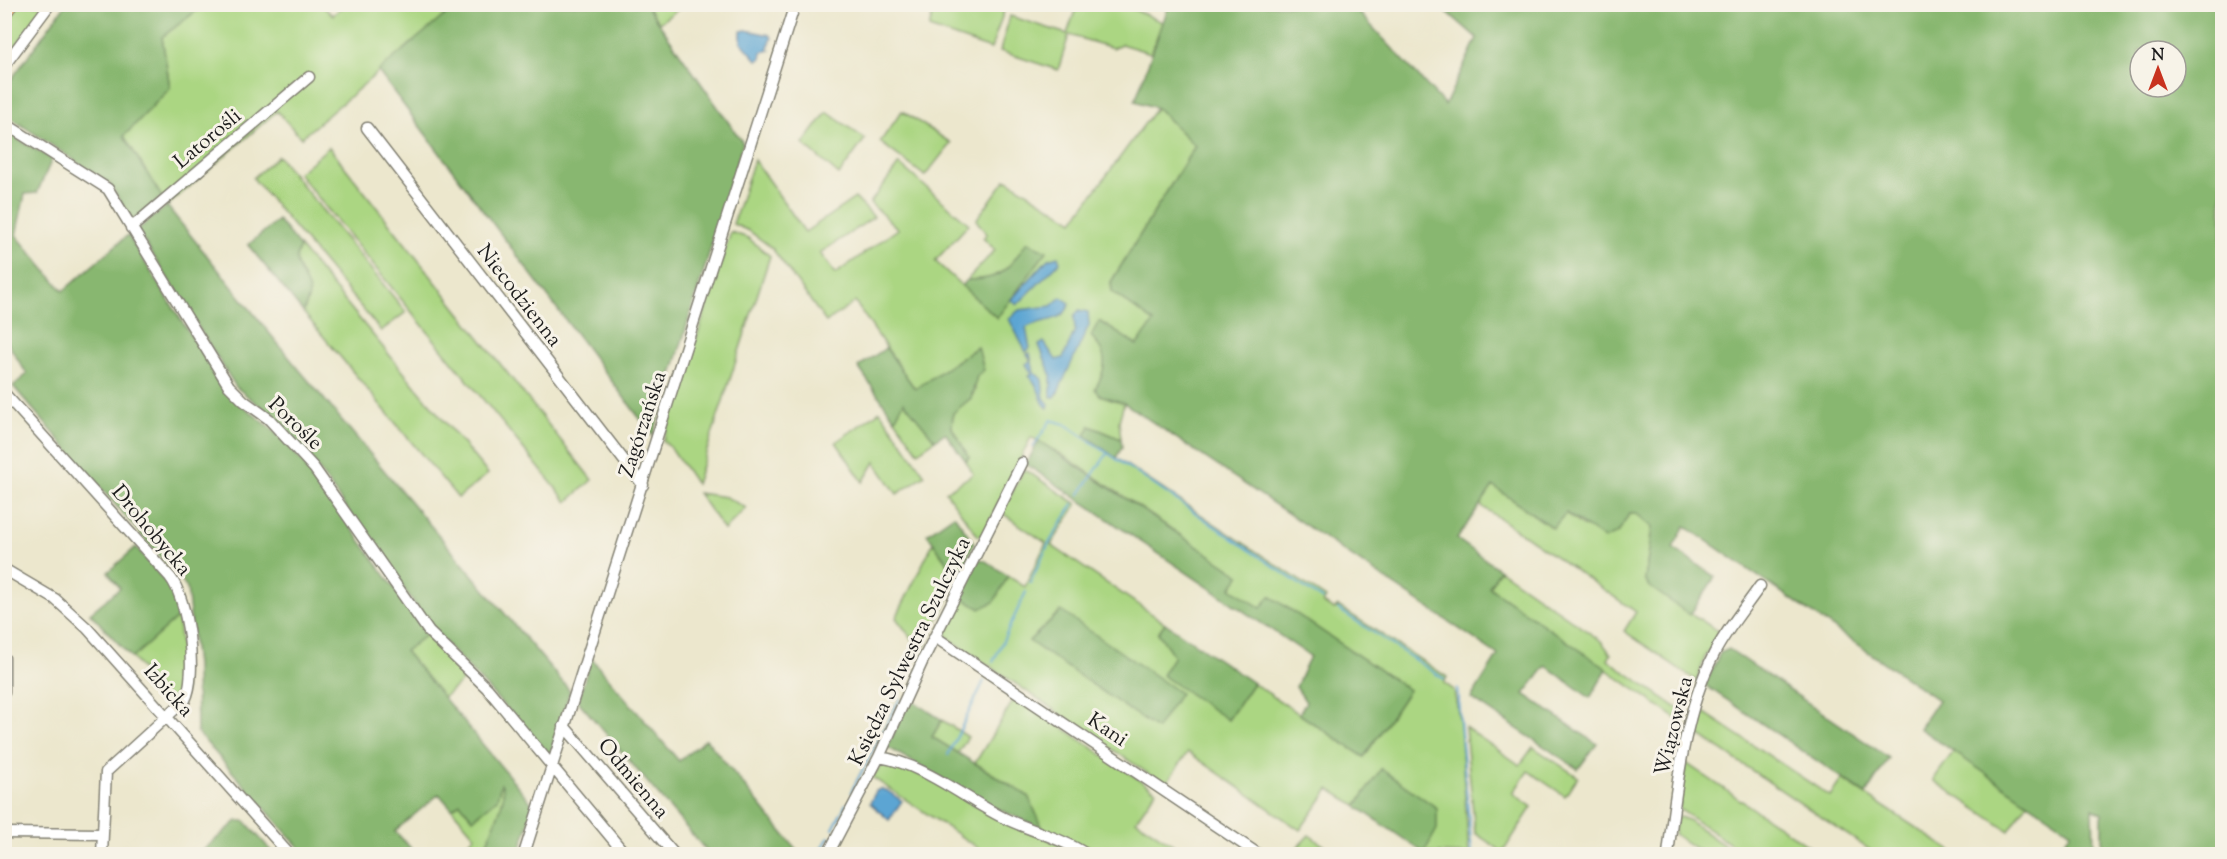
<svg xmlns="http://www.w3.org/2000/svg" width="2227" height="859" font-family="'Sorts Mill Goudy',serif">
<style>
.green{fill:#abd682;stroke:#64794f;stroke-width:1.5;fill-rule:evenodd}
.forest{fill:#88b770;stroke:#526a46;stroke-width:1.5;fill-rule:evenodd}
.water{fill:#5ca5d3;stroke:#3c6078;stroke-width:1.5}
.lines{fill:none;stroke-linecap:round;stroke-linejoin:round}
.stream{stroke:#5ca5d3;stroke-width:2}
.minor-casing{stroke:#848274;stroke-width:13}
.highway-casing{stroke:#848274;stroke-width:17}
.minor{stroke:#fff;stroke-width:10}
.highway{stroke:#f6be86;stroke-width:15}
.labels{text-anchor:middle;stroke-width:6;stroke-linejoin:round;paint-order:stroke}
.street-label{font-size:21px;fill:#1c1c1c;stroke:#f7f3e8}
</style>
<rect width="100%" height="100%" fill="#f7f3e8"/>
<filter id="ink" filterUnits="userSpaceOnUse"><feTurbulence type="fractalNoise" baseFrequency=".0167" numOctaves="2"/><feDisplacementMap in="SourceGraphic" scale="12" xChannelSelector="R" yChannelSelector="G"/><feConvolveMatrix kernelMatrix="1 2 1 2 8 2 1 2 1" color-interpolation-filters="sRGB"/></filter>
<filter id="wash" filterUnits="userSpaceOnUse"><feTurbulence type="fractalNoise" baseFrequency=".008" numOctaves="4" result="noise"/><feDisplacementMap in="SourceGraphic" scale="24" xChannelSelector="R" yChannelSelector="G"/><feGaussianBlur stdDeviation="1.35" result="paint"/><feColorMatrix in="noise" values="0 0 0 0 0 0 0 0 0 0 0 0 0 0 0 0 0 1.4 0 .05"/><feComposite in="paint" operator="in"/></filter>
<g filter="url(#wash)">
<rect width="100%" height="100%" fill="#ece7cd"/>
<path class="green" d="M19,5h27l-41,56v-36z
M204,5h117l12,10 11,-10h113l-156,133 -24,-27 -110,95 -43,-70 46,-48 -8,-51z
M646,5h38l-25,18z
M935,5h71l-15,44 -62,-21z
M1077,5h47l38,17 -11,31 -30,-9 -8,4 -44,-13 -11,35 -58,-19 10,-35 57,18z
M1157,107l38,39 -84,136 1,10 43,30 -18,24 -38,-25 -1,22 7,14v15l-5,23 24,8 -5,18 2,18 -31,-13 20,28 216,144 -3,5 11,7 4,-4 109,71 -3,6 10,7 6,34 9,130 -45,-1 3,-5 -46,-79 -25,37 -27,-17 -29,41 -112,-78 -23,33 -218,-148 -3,-8 16,-32 34,4 14,-25 17,11 21,-44 -44,-30 22,-44 53,35 -26,41 114,78 -7,10 70,87 25,-37 111,74 45,-67 -139,-94 -8,13 -31,-21 8,-13 -172,-117 -36,-21 -48,98 -5,1 -32,-44 27,-18 -7,-13 3,-4 -17,-29 1,-16 18,-14 4,-8 2,-43 -62,42 -60,-87 -29,20 -54,-74 -23,-17 -16,-7 21,-64 51,72 50,-34 19,19 -54,36 15,21 63,-45 -28,-26 29,-39 70,60 -34,37 62,57 16,-57c-14,17 -25,18 -46,19l28,-30 -12,-12 4,-4 -11,-14 30,-41 67,42zM1060,611l97,118 -128,-88z
M902,111l49,32 -26,33 -45,-34z
M827,112l38,27 -26,36 -36,-31z
M329,147l263,333 -25,22 -269,-329z
M278,156l128,156 -25,19 -128,-153z
M731,232l17,6 22,18 -74,228 -24,-35 -9,-8z
M300,247l188,227 -30,24 -155,-186 5,-13 -12,-37 -1,-7z
M904,401l31,39 -17,12 -23,-33z
M880,411l45,64 -28,19 -22,-32 -12,20 -27,-40z
M1493,486l59,42 13,-15 17,13 36,7 11,-19h8l15,12 -7,54 4,6 72,47 -16,24 -8,24 -73,-50 12,-19 -156,-107z
M698,493l28,4 20,11 -22,22z
M933,543l25,35 -36,74 -26,-34z
M1500,570l101,71 10,13 -3,6 78,54 -2,10 -195,-137z
M5,580l4,2 -1,64h-4z
M178,617l7,76 -13,11 -40,-46z
M427,634l43,40 -27,24 -38,-47z
M1016,696l140,95 -20,29 51,34h-95l-35,-20 -14,-5 -15,-33 -53,-33z
M1699,709l131,87 12,-17 114,75h-80l-183,-123z
M942,720l26,17 -10,16 -26,-16z
M1465,727l55,38 13,-18 45,30 -13,19 -37,-25 -15,22 19,14 -29,45 -28,-19z
M1954,751l74,51 -19,29 -76,-51z
M888,763c37,10 74,36 109,53 28,14 53,21 80,38h-90l-115,-77 8,-11z
M1686,763l134,91h-75l-66,-45z
M501,784c10,12 -14,54 -18,70h-19l-6,-3 17,-15 -23,-27 8,-6 13,16z
M1677,816l11,4 48,34h-32l-30,-20z
M1309,835l27,19h-45z"/>
<path class="forest" d="M65,5h139l-42,32 8,51 -46,48 38,61 -30,24 -22,-37 -105,-70v-26z
M457,5h189l97,138 -90,293 -275,-365z
M1169,5h183l93,100 32,-67 -38,-33h783v849h-120v-40l-9,-6 1,46h-39l16,-22 -152,-104 19,-28 -253,-174 -12,22 42,29 -25,38 -41,-29 -4,-6 7,-53 -15,-13h-8l-11,19 -14,6 -38,-26 -13,15 -60,-42 -36,53 43,31 -11,17 118,82 -17,29 -44,-32 -22,28 73,50 -19,25 -107,-71 27,-43 -374,-252 -24,-8 -5,-6c12,-21 14,-34 -4,-53l8,-15 38,24 17,-23 -42,-30 -1,-10 84,-136 -38,-38 -22,-7zM2140,51h36v36h-36z
M4,131l48,28 -15,34 -12,1 -9,41 47,56 65,-56 92,147 11,14 41,33 39,42 116,163 -22,17 129,155 -15,48h-36c4,-16 28,-58 18,-70l-4,15 -24,20 -13,-16 -8,6 -13,-15 -44,37 21,23h-111l-108,-122 -1,-67 -9,-77 -174,-202 14,-12 -22,-35v-62l6,-12h-6z
M167,206l125,155 278,330 -20,64 -115,-123 -132,-184 -23,-26 -44,-35 -99,-157z
M278,220l22,27c-10,17 3,25 8,41 3,8 -2,17 -5,24l-55,-67z
M1027,242l20,9 -50,67 -35,-32 5,-6c38,-1 39,-9 60,-38z
M978,347l6,23 -7,6 -6,22 -18,15 -1,15 17,29 -3,4 -21,-28 -10,7 -31,-38 -9,17 -37,-52 28,-19 29,41z
M1090,426l31,13 1,8 -6,11 -31,-23z
M1039,441l201,134 -9,13 30,20 9,-12 139,94 -45,67 -65,-43 7,-12 -10,-15 14,-31 -284,-192z
M954,515l20,28 -16,35 -31,-44z
M136,547l39,46 3,24 -46,41 -42,-45 30,-25 -12,-16z
M978,559l6,1 24,16 -14,26 -14,7 -20,-12z
M1061,611l119,82 -23,36 -128,-88z
M1165,623l88,60 -25,37 -66,-45 12,-19 -16,-23z
M1729,649l160,109 -23,36 -161,-109 15,-32z
M591,658l88,103 27,-22 94,115h-91l-131,-153z
M910,699l32,21 -10,17 96,59 15,33 -61,-27 -95,-55z
M1381,769l56,39v21l-13,24 -68,-47z
M237,821h8l29,33h-75z"/>
<path class="water" d="M746,30l24,5 2,3 -4,9 2,3 -8,2 -1,7 -4,1 -16,-18v-11z
M1058,256l2,6 -43,43 -6,-5 37,-41z
M1061,297l9,6c-7,22 -30,15 -44,25l4,20 -4,4 -17,-33 10,-9 32,-4z
M1079,310l9,2 1,13 -31,67 -3,5h-4v-22l-12,-30 5,-3 12,18 7,-2 12,-28 -1,-13z
M1030,353l4,19 8,7 2,19 5,6 -1,4c-9,-5 -6,-20 -19,-32l3,-2 -6,-10 5,-3 -4,-7z
M880,789l6,1 16,11 -13,19 -19,-17 6,-12z"/>
<g class="lines">
<path class="stream" d="M1033,447l18,-27 14,4 258,176
M1079,495l28,-41
M1030,583l18,-38 25,-41
M1338,609l106,70
M993,662l33,-70
M1457,688l15,166
M948,755l36,-74
M851,792l49,-93
M833,829l13,-25
M819,854l10,-17"/>
</g>
</g>
<g filter="url(#ink)">
<g class="lines">
<defs>
<path id="minor" d="M4,66l46,-62
M4,123l104,66 121,197 15,15 25,18 45,49 115,164 58,56 138,166
M367,128l276,357
M131,228l178,-151
M4,393l166,184c18,22 28,98 15,123l-79,72 -4,82
M4,569l51,30 32,29 202,226
M935,637l323,217
M4,658v34
M564,726l110,128
M879,757c45,7 83,40 123,60 28,14 58,20 84,37
M4,833l98,1
M524,854l271,-850
M828,854l51,-97 44,-97 99,-197
M1668,854c8,-63 16,-142 46,-200 12,-24 31,-46 46,-68"/>
<path id="highway" d="M4,12l6,-8"/>
</defs>
<use href="#minor" class="minor-casing"/>
<use href="#highway" class="highway-casing"/>
<use href="#minor" class="minor"/>
<use href="#highway" class="highway"/>
</g>
</g>
<g class="labels">
<g class="street-label">
<text transform="translate(207 138) rotate(-40)" y="7">Latorośli</text>
<text transform="translate(520 295) rotate(52)" y="7">Niecodzienna</text>
<text transform="translate(296 423) rotate(44)" y="7">Porośle</text>
<text transform="translate(642 424) rotate(-72)" y="7">Zagórzańska</text>
<text transform="translate(152 530) rotate(50)" y="7">Drohobycka</text>
<text transform="translate(909 651) rotate(-64)" y="7">Księdza Sylwestra Szulczyka</text>
<text transform="translate(169 690) rotate(48)" y="7">Izbicka</text>
<text transform="translate(1673 726) rotate(-76)" y="7">Wiązowska</text>
<text transform="translate(1108 729) rotate(34)" y="7">Kani</text>
<text transform="translate(634 778) rotate(50)" y="7">Odmienna</text>
</g>
</g>
<rect width="2227" height="859" fill="none" stroke="#f7f3e8" stroke-width="24"/>
<g transform="translate(2158 69)"><circle r="28" fill="#f7f3e8" stroke="#9f9d96" stroke-width="1.5"/>
<path d="M0-4.5L10 22L0 15L-10 22Z" fill="#c8321e"/>
<text y="-9" font-size="16" font-weight="bold" text-anchor="middle" fill="#1c1c1c">N</text>
</g>
</svg>
